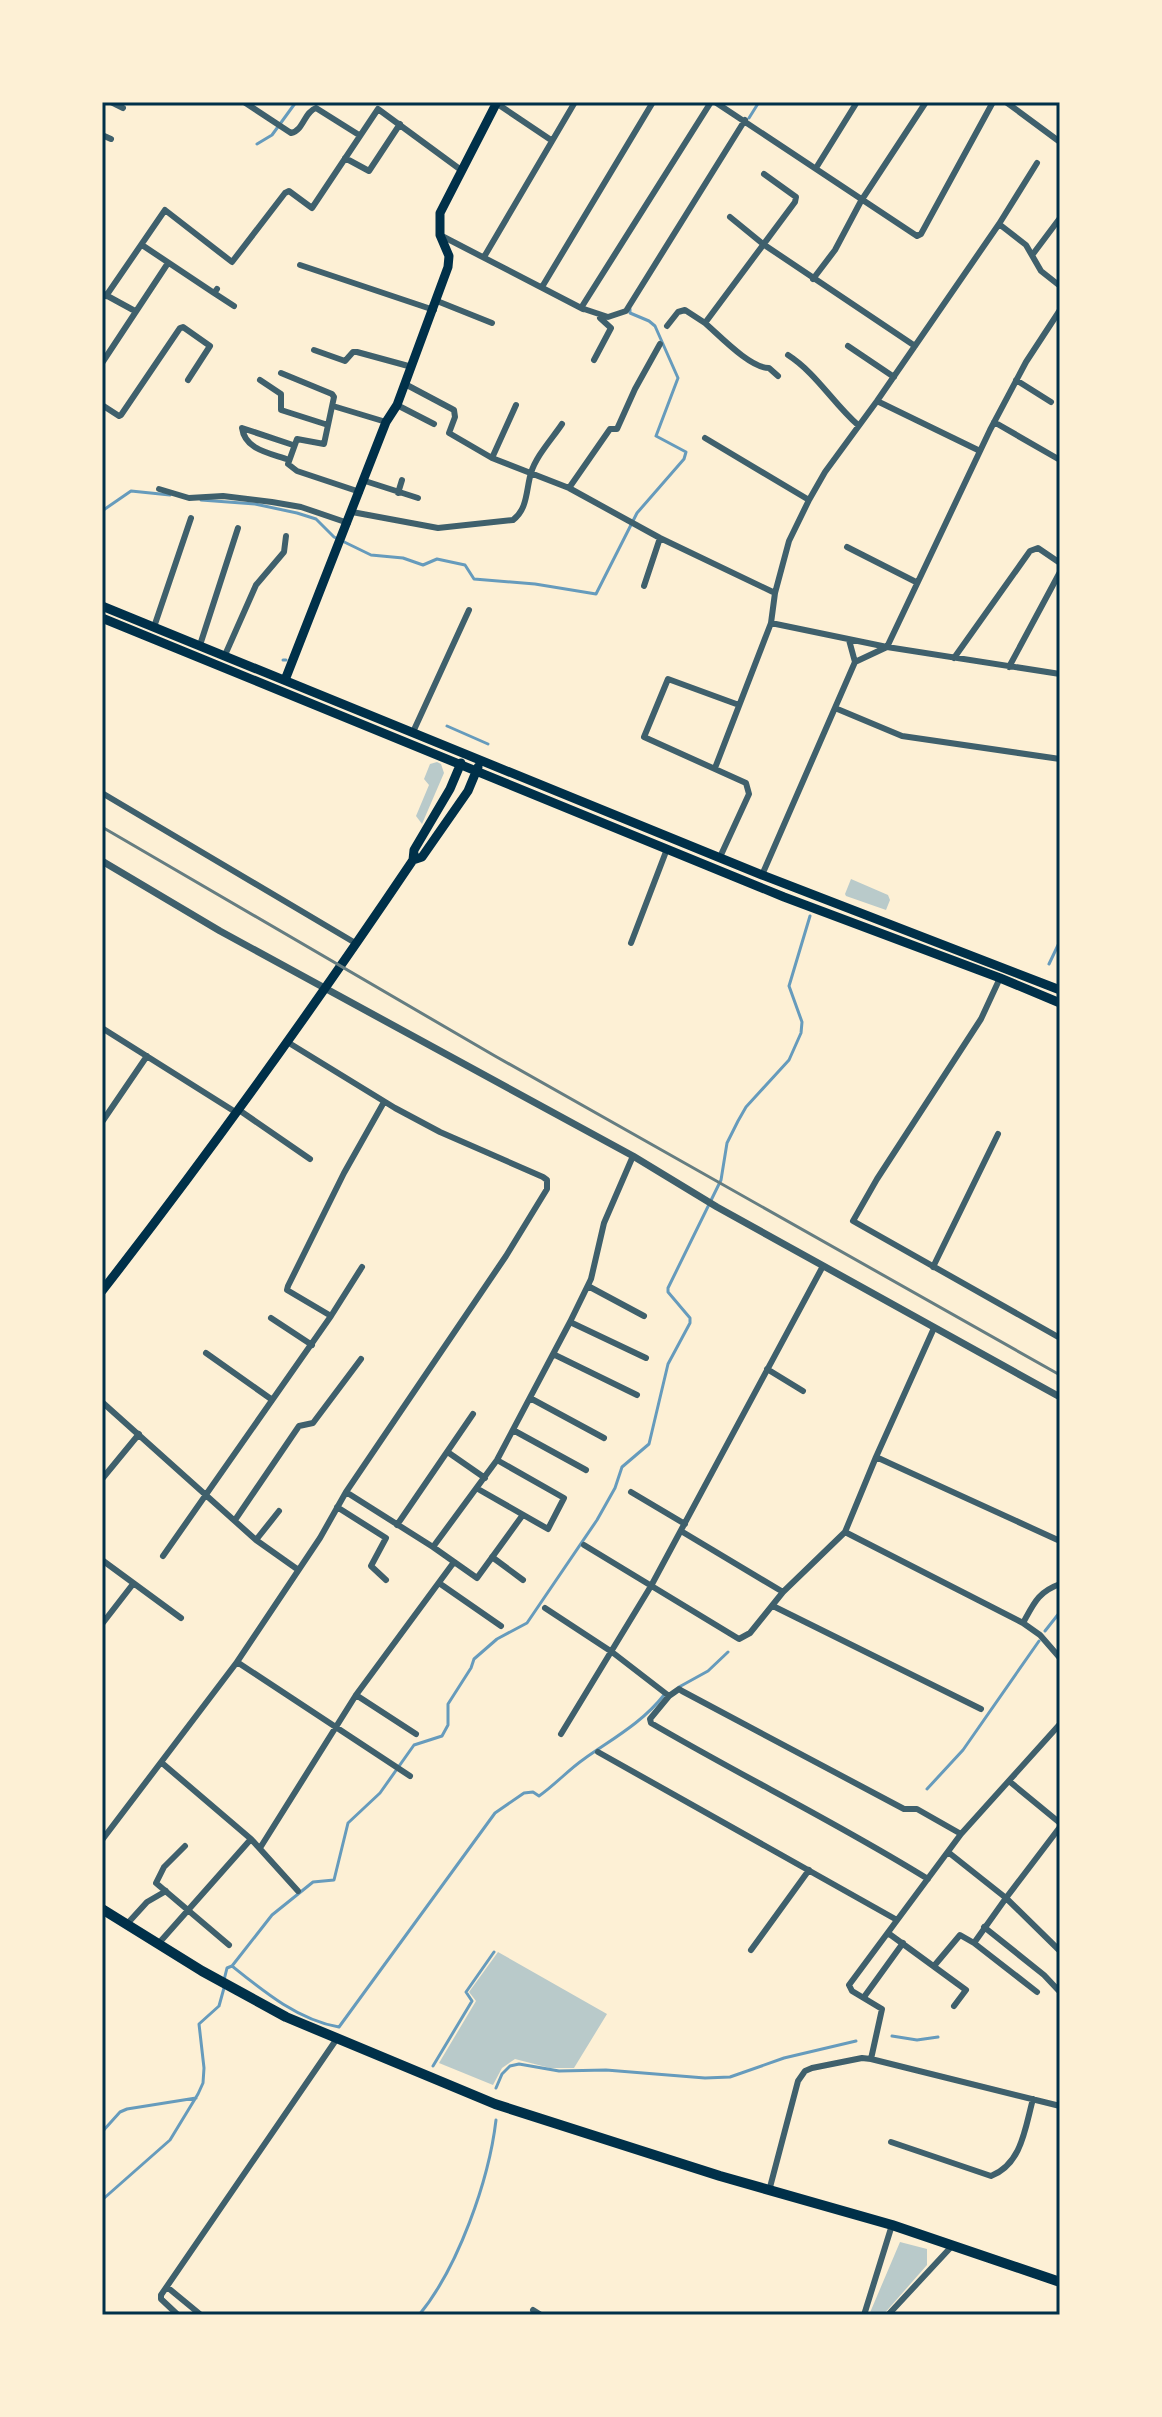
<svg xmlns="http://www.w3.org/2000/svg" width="1162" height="2417" font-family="Raleway,sans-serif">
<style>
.green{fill:#b9caca}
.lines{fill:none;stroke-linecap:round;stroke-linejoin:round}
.stream{stroke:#669bbc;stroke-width:3}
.minor{stroke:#3f606c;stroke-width:6}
.tertiary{stroke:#3f606c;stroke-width:7}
.primary{stroke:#003049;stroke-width:9}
.trunk{stroke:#003049;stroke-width:10}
.rail{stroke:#657d81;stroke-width:3}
.neatline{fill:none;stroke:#003049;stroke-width:3}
</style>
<rect width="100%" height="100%" fill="#fdf0d5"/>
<path class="green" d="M437,762l4,2 3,9 -22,51 -6,-8 13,-31 -5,-6 6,-15z
M851,879l37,16 2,5 -4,10 -40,-14 -1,-2z
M498,1952l109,62 -33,54h-24l-35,-9 -13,9 -9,17 -54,-22 37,-62 -7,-9z
M900,2242l27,7v16l-44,50h-14z"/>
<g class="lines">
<path class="stream" d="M749,118l10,-16
M257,144l15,-9 24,-33
M201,500l54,4 42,9 19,6 18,18 37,18 32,3 20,7 14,-6 28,6 9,14 61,5 61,10 41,-81 47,-54 2,-7 -30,-16 22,-58 -23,-52 -6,-5 -19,-8v-4
M102,511l29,-20 39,4
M283,660h3
M447,726l41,18
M1049,964l11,-23
M1045,1631l15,-19
M679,1687l29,-16 20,-19
M927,1789l36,-39 76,-109
M232,1966c31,25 66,54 107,61l156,-214 29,-20 9,-1 6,4c16,-11 29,-26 45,-37 28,-20 58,-36 80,-64
M224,1980l3,-12 5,-2 40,-51 41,-33 21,-2 14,-57 32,-30 34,-48 28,-9 6,-11v-21l23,-36 3,-9 23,-20 30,-16 70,-103 18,-32 7,-21 27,-23 19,-80 22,-41v-5l-22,-26v-4l53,-108 6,-37 11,-22 8,-14 43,-47 12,-27 1,-11 -13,-36 21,-70
M892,2036l25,4 21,-3
M433,2066l39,-65 -6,-9 28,-40
M496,2088l6,-14 8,-8 9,-2 40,7 47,-1 99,8 25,-1 54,-19 72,-17
M102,2132l18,-20 7,-3 69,-11
M102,2200l68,-60 28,-46 5,-11 1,-15 -5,-44 20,-18 5,-18
M419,2315c39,-47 70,-135 77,-195"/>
<path class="minor" d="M111,102l12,6
M244,102l47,31c13,-3 13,-21 25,-25l43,27
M715,102l202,134 4,-2 72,-132
M1006,102l54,40
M496,103l55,37
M102,135l9,4
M345,158l24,13 31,-47
M816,168l41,-66
M730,217l33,27 152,102
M999,224l27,21 15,26 19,15
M440,235l143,74
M142,245l72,48 3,-4
M1033,254l27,-36
M484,257l91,-155
M300,265l134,45
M813,279l22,-29 26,-49 65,-99
M542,287l111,-185
M102,293l33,18
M214,293l20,13
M106,296l59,-86 67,52 53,-69 4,-2 23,17 66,-99 83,61
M437,301l55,22
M581,308l130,-206
M584,309l24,8 18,-6 119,-191
M705,323c15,13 45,45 64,45l9,8
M667,326l11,-14 7,-2 20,13 90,-121 1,-5 -32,-23
M848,346l46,31
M314,350l31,11 8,-9h4l55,15
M788,355c28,18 45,48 70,70
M594,360l17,-32 -11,-10
M102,363l66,-100
M281,373l51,21 2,3 -10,47 -27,-5 -9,25 9,7 63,21
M260,380l21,14v16l47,15
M1016,380l35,22
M405,384l49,26 1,7 -6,16 43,25 77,30 91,50 115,55
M877,401l103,50
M102,405l17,11 2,-1 59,-87 3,-1 27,19 -22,34
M397,405l37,19
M333,406l53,16
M994,422l66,38
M242,428c3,22 28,25 47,32
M242,428l51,17
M705,438l104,62
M492,458l24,-53
M365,481l53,17
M569,488l41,-59h7l18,-40 25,-45
M159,489l30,9 34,-2 49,6 29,5 47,16
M398,493l4,-13
M352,512l86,16 75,-8c15,-11 13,-31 18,-47 5,-17 21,-34 31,-49
M847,547l69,35
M644,586l16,-48
M771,623l116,24 173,27
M154,627l37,-109
M200,645l38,-117
M887,647l103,-217 36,-68 34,-52
M225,655l31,-70 28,-33 2,-16
M954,658l76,-107 8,-3 22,15
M855,662l32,-15
M1009,667l51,-95
M835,708l67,28 158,23
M413,732l56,-122
M715,768l56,-145 4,-30 14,-52 20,-41 16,-28 52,-71 122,-177 38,-61
M102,793l255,151
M720,857l29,-63 -3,-11 -102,-46 24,-58 71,26
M762,875l93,-213 -6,-22
M631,943l36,-94
M1000,978l-19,41 -104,160 -24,42 207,117
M102,1028l135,85
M239,1110l71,49
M102,1122l45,-66
M933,1267l65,-133
M588,1286l56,30
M331,1316l31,-49
M271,1318l41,27
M570,1322l76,36
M206,1353l65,46
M553,1354l84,41
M767,1369l36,22
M530,1398l74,40
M102,1402l154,138 41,29
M513,1430l73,40
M449,1453l36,25
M876,1457l58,-129
M102,1479l37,-45
M478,1489l70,40 16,-31 -67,-38
M346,1492l87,55
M631,1492l54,32
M337,1507l49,31 -15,28 15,14
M522,1516l-45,62 -44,-31 64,-87 73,-138 21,-43 13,-56 29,-67
M235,1520l64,-94 14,-3 48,-64
M397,1525l76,-111
M681,1531l102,61
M256,1540l23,-29
M584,1545l155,94 11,-6 33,-41 62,-60
M163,1556l168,-240 -44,-26 1,-4 56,-113 40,-71
M492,1557l31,23
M102,1560l79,58
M439,1583l62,43
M1060,1584c-22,8 -26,19 -37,39l17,12 20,23
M773,1606l208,103
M545,1608l67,44 57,44 10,-7 3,2 222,118h13l44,25
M1023,1623l-178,-91 31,-75 184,84
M102,1624l31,-40
M237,1662l173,114
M356,1695l60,39
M669,1696l-19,23 1,4c92,54 187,100 277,156
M561,1734l90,-148 172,-320
M598,1752l299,168
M162,1763l89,76 47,52
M1009,1781l51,42
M1060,1827l-54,71 54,53
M102,1840l135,-178 83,-124 26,-46 160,-236 41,-67v-9l-4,-3 -103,-45 -45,-24 -106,-65
M185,1846l-21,21 -8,16 73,62
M260,1848l96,-153 98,-133
M948,1852l58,46 -32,45 63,49
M127,1924l20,-22 19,-11
M984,1927l60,48 16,17
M888,1933l78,57 -12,16
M159,1943l92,-104
M751,1950l58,-80
M934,1966l26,-31 14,8
M864,1997l39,-54
M871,2059l11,-50 -30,-18 -3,-6 112,-151 99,-110
M891,2142l100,34c31,-12 34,-48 42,-77
M769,2191l29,-110 7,-10 7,-3 50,-10 9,1 189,47
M167,2287l34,28
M533,2310l8,5
M178,2315l-17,-16v-4l175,-255
M864,2315l28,-90
M888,2315l64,-69"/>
<path class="tertiary" d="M102,861l118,70 413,225 84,51 343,190"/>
<path class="primary" d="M102,606l660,269 298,115
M102,618l682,279 216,81 60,25
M285,680l101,-258 11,-17 51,-138 1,-11 -9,-21v-22l57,-111
M413,860l9,-3 46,-66 10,-24
M102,1291c109,-140 212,-284 311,-431l1,-10 36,-61 11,-26"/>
<path class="trunk" d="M102,1909l100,62 84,46 209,87 225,72 172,49 168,57"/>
<path class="rail" d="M102,827l393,229 565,319"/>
</g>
<rect width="1162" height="2417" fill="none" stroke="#fdf0d5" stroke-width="208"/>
<rect x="104" y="104" width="954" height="2209" class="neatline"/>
</svg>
